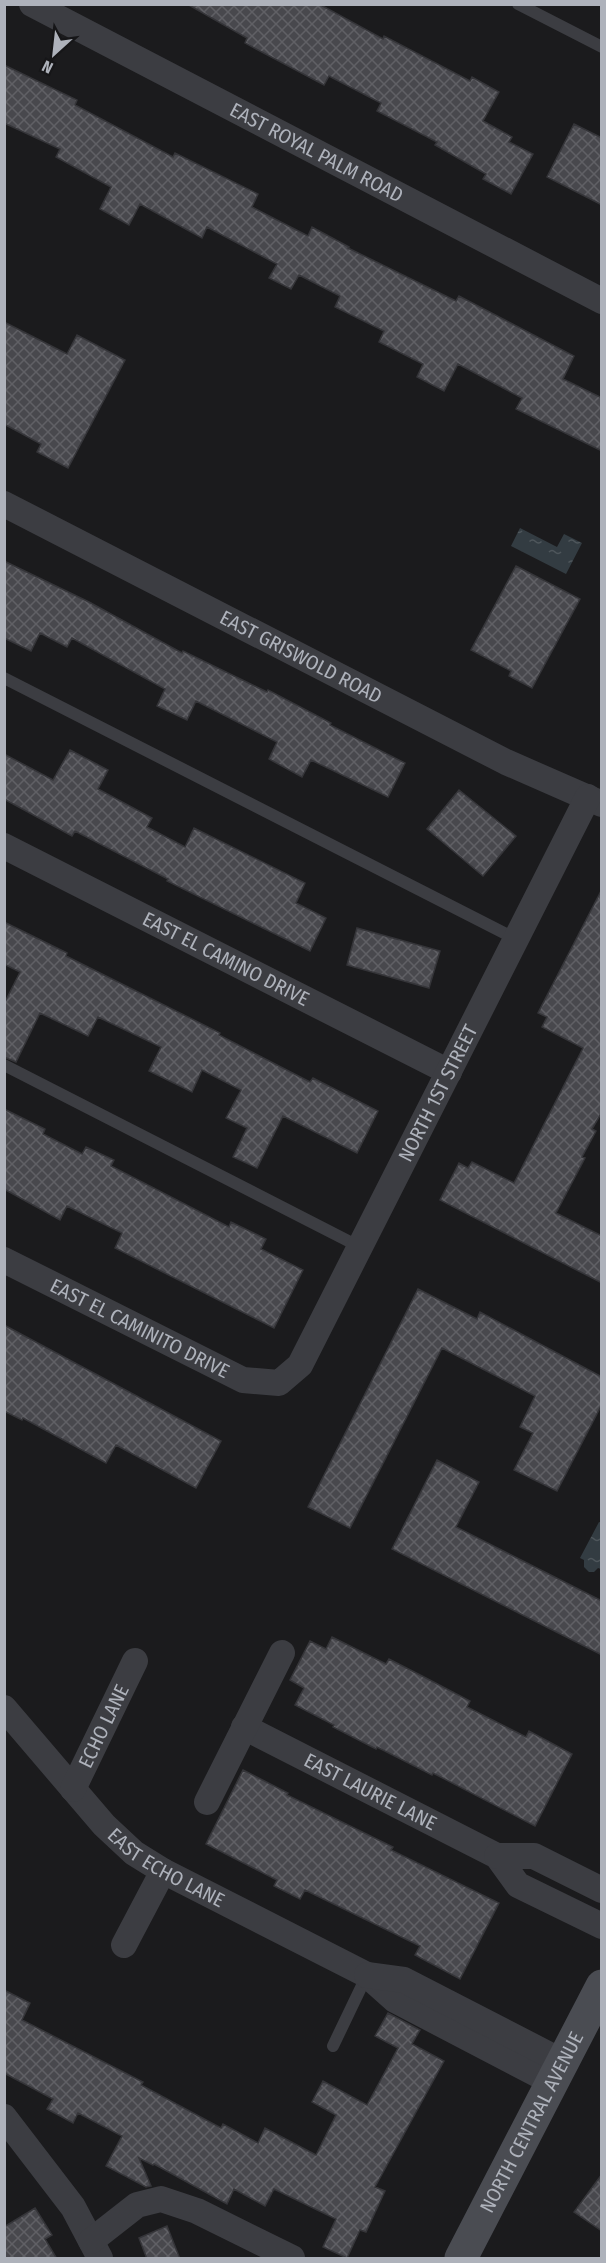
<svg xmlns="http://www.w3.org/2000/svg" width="606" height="2263" font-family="'Fira Sans Condensed',sans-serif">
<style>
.water{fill:url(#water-ripples)}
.building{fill:url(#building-cross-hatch);stroke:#353539;stroke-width:1.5}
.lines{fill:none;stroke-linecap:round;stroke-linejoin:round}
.service{stroke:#3c3d42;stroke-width:12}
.minor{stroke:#3c3d42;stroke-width:26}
.secondary{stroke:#4a4c52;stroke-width:33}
.labels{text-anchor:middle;stroke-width:6;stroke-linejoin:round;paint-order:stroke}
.street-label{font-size:20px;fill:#aeb2bb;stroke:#161618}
</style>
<defs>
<pattern id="water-ripples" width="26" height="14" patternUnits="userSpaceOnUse" patternTransform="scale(1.5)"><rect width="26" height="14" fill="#333c42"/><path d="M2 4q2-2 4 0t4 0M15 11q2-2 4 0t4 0" fill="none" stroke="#4e565b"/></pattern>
<pattern id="building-cross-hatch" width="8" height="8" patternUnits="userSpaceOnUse" patternTransform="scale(1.5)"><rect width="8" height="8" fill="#48484d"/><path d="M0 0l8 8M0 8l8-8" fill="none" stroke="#606065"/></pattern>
</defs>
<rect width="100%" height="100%" fill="#1b1b1d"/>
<path class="water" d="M520,528l37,19 7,-13 18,9 -16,31 -55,-28z
M599,1522l3,1 -1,46 -3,-1 -4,4h-5l-5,-5v-7l-4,-2z"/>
<path class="building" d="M187,4h132l64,35 1,-3 86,45 2,-4 27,15 -16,29 29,16 -3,5 24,12 -22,40 -28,-15 3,-5 -51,-29 2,-3 -60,-31 4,-8 -52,-27 -5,9 -79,-42 2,-5z
M4,65l73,35 -2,5 98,52 2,-4 83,41 -6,13 56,29 4,-9 37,20 -1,1 108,53 3,-5 115,60 -11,23 39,19v53l-86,-42 6,-11 -64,-34 -14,27 -27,-14 6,-13 -44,-22 5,-11 -49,-24 5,-11 -41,-21 -8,14 -22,-11 8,-14 -70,-37 -5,11 -62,-34 -11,21 -29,-16 11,-22 -55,-30 4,-8 -56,-26z
M574,124l28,14v67l-55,-28z
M4,322l63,32 10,-19 48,25 -57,108 -31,-16 4,-8 -37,-20z
M4,561l85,41 93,51 1,-2 84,41 1,-2 63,33 -1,2 75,38 -17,34 -77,-37 -9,17 -33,-18 8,-17 -81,-41 -9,19 -30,-14 8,-17 -93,-51 -5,9 -27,-14 -9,18 -27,-13z
M516,566l64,33 -48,89 -23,-12 2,-5 -40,-21z
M70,750l38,20 -10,19 54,29 -5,9 38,20 9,-19 111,55 -9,20 30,15 -16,33 -143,-70 1,-2 -93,-48 -3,5 -68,-37v-45l49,26z
M459,790l57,46 -33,40 -56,-47z
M602,889v223l-10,17 4,2 -14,26 3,1 -29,55 46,23v47l-162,-83 19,-37 9,5 4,-6 42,21 69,-135 -41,-21 5,-10 -9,-4z
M4,922l63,31 -1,3 154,77 -1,2 91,47 3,-4 65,33 -21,42 -74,-37 -26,52 -24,-11 14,-29 -21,-10 15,-28 -39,-20 -10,22 -43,-21 12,-24 -63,-30 -10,19 -48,-23 -24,49 -12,-5v-53l16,-32 -16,-8z
M357,928l83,23 -11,37 -82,-23z
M4,1109l41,20 -2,5 39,20 4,-7 28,13 -3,6 118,61 2,-5 35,17 -5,10 42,21 -29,58 -159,-80 7,-15 -55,-27 -7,14 -56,-31z
M418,1289l59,30 3,-7 122,65v27l-45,87 -43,-21 19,-37 -13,-6 15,-31 -93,-48 -92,180 -42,-21z
M4,1325l217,116 -25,47 -80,-43 -10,18 -83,-45 -1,2 -18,-9z
M437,1460l42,22 -23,45 146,74v54l-210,-106z
M332,1637l54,27 3,-5 35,18 46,24 -3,6 59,30 3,-6 43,23 -37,72 -102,-53 -1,2 -55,-28 -1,2 -43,-22 1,-2 -39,-20 9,-17 -14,-8 20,-39 16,8z
M243,1770l45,23 -1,2 106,52 -2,3 108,53 -39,76 -45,-24 5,-9 -115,-56 -5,9 -26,-13 3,-6 -71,-36z
M4,1990l26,13 -8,17 121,62 -2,3 80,43 2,-4 35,19 7,-15 51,27 20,-40 -24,-13 11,-21 44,24 31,-57 -23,-12 13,-23 32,17 -8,14 32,17 -69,126 10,4 -19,41 -6,-2 -13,28 -24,-11 13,-28 -62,-30 -9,17 -31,-17 -7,15 -73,-40 -1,1 -14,-7 12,28 -5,1 -40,-21 16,-30 -44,-23 -5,10 -26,-14 6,-10 -49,-26z
M602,2174v57l-28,-19z
M35,2208l17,27 -7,4 12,20h-53v-32z
M167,2226l13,33h-33l-8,-21z"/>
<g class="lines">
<path class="service" d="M518,4l84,43
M4,678l512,261
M4,1065l356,182
M333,2046l34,-71"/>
<g class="minor">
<path id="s1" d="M32,4l570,297"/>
<path id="s2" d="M4,504l502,258 96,42"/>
<path id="s3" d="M4,846l445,226"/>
<path id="s4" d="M4,1260l239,120 36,3 21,-18 288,-568"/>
<path id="s5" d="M4,1708l100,117 30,28 29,18 204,104 28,25 157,82"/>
<path id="s6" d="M244,1727l253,129 21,29 84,41"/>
<path id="s7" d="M73,1789l62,-128"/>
<path d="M207,1802l75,-149"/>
<path d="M497,1856h37l68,34"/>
<path d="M124,1945l39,-74"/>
<path d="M367,1975l37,5 159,82"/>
<path d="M4,2117l69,90 27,51"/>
<path d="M91,2241l46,-36 24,-6 36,12 95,47"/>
</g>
<path class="secondary" id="s8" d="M461,2258l141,-272"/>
</g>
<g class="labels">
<g class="street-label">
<text dy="7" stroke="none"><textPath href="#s1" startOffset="321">EAST ROYAL PALM ROAD</textPath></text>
<text dy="7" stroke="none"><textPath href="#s2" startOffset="334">EAST GRISWOLD ROAD</textPath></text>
<text dy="7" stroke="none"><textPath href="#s3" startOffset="249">EAST EL CAMINO DRIVE</textPath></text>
<text dy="7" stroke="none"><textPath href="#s4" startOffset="636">NORTH 1ST STREET</textPath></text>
<text dy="7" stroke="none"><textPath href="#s4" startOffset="152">EAST EL CAMINITO DRIVE</textPath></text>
<text dy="7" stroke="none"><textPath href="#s7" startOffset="70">ECHO LANE</textPath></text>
<text dy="7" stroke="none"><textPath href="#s6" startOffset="142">EAST LAURIE LANE</textPath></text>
<text dy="7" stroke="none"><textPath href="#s5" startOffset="230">EAST ECHO LANE</textPath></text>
<text dy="7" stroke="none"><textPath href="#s8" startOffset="153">NORTH CENTRAL AVENUE</textPath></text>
</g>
</g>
<rect width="606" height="2263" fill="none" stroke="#aeb2bb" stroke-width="12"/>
<g transform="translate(54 54) rotate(207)" stroke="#161618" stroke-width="4.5" paint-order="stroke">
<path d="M0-4.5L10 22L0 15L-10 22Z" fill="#aeb2bb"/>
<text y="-9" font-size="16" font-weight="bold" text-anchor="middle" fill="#aeb2bb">N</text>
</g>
</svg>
